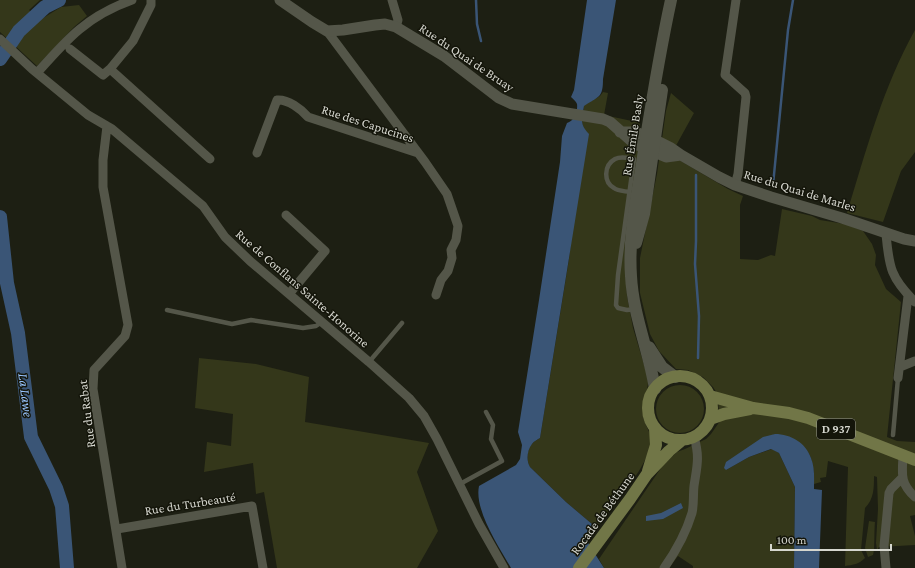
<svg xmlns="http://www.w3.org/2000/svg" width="915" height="568" font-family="'Crimson Pro',serif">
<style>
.green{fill:#34371a}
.water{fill:#3a5576}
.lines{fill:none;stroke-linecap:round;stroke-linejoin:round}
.stream{stroke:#3a5576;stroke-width:2.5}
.river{stroke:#3a5576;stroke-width:14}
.service{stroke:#545649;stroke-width:4.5}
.minor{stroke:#545649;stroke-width:9}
.tertiary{stroke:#545649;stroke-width:11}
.secondary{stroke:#545649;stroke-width:12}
.primary{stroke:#717647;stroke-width:12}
.labels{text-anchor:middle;stroke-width:3;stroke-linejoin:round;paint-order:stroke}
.shield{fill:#14150a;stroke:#9b9c93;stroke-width:1}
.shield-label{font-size:12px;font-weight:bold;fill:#d5d6ce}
.street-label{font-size:13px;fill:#d5d6ce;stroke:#14150a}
.water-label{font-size:14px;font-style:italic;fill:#97c4fd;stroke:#14150a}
</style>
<rect width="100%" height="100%" fill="#1d1f13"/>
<path class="green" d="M0,0h40l-11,10 11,10 21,-13 18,-2 8,11 -13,11 -37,39 -37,-34z
M915,30v122l-14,19 -18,51 -36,-9c19,-62 36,-126 68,-183z
M603,92l5,1 -4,22 28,6 8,-2 -1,36 -14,111 2,30 6,32 15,50c1,13 -6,23 -5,36 0,10 10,20 8,29 -4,25 -38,63 -53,83l-3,-3 -3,1 -26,-22 -36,-35c-4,-6 -3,-18 2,-23 2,-3 5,-4 8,-6l29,-179 15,-130 -2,-6 2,-18 16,-9z
M671,93l23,20 -27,49 12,-2 49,29 15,7 -3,9v54l18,1 13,-5 4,1 7,-47 30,7 8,4 25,4 18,7 9,13 4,11 -1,10 11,24 15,13 -14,135 10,4 18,1v73l-5,1 5,20v9l-36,2 -2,3 -1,-7 2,-34 -1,-32 -3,-1c0,12 0,23 -9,32l-4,42 4,8c-6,6 -12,7 -20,8l3,-99 -20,-6 -2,16 -6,1 1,4 -7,2c0,-38 -8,-36 -39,-50l-49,36 23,-13 23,-8 7,4 16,34 -1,81h-101v-2l-15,-10 -9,12h-65l-5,-9 64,-94 14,-13 8,-3 21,-10 5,-5 9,-13 -3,-28 -4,-6 -10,-10 -15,-7 -12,-1 -17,-18 -9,-17 -10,-41v-35l17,-84 9,-63z
M199,358l57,6 53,13 -4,45 124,21 -12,29 21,59 -21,37h-140l-13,-76 -8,2 -3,-31 -49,9 3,-30 24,4 2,-32 -38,-6z
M656 409a24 24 0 1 1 48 0a24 24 0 1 1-48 0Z
M869,521l6,1c-1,7 0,29 -2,33l-5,2 -3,-9z"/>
<path class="water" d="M587,0h29l-13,79c0,19 -4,17 -19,27 -2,12 -5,18 5,28l-49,304c-3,2 -6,3 -8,6 -5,6 -6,17 -2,23l36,35 26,22 3,-1 3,3 -15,9 21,33h-93c-12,-21 -37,-58 -32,-82l37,-21 4,-6 2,-14 -4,-13 21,-132 21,-138 2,-26 5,-13c7,-2 11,-11 10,-19 -1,-3 -4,-5 -6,-7l3,-7z
M775,434c16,0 31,9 36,24 4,10 3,21 3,31l8,1 -3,78h-25l1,-81 -16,-34 -8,-4 -22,8 -23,13 -2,-2 2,-6 37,-25z
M681,503l2,5 -20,11 -17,2v-5l15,-3z"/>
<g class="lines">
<path class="stream" d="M476,0l1,24 4,17
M696,175v66l-1,23 4,52 -1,42
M773,185l15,-155 5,-30"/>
<path class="river" d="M0,59l19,-28 26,-24 14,-7
M0,217l7,66 11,50 13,104 25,51 6,18 5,62"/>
<path class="service" d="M629,192c-5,-1 -11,-1 -15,-4 -11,-6 -10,-23 1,-29 6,-3 13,-1 19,0l-16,116 -2,30 2,3 9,2 8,-1
M167,310l65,14 19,-4 52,8 13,-2 6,-4
M369,362l33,-39
M893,435l5,-57
M460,484l42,-23 -11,-22 2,-14 -7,-13"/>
<path class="minor" d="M392,0l6,20 -2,7
M327,31l98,131 22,32 11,32 -2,14 -5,10 1,8 -4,13 -7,9 -5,15
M0,39l32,30 56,46 24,14 91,77 22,31 25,24 119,101 40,36 15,18 13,23 42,85 25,44
M70,49l33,26 7,-6 100,90
M110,69l23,-28 18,-36v-5
M37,73c30,-34 50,-57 95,-73
M107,126l-4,34v27l25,138 -3,11 -31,34 -1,19 29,179
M257,153l20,-53c11,-1 24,9 31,17l110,36
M735,185l3,-11 8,-77 -1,-4 -20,-18 11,-75
M286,215l39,36 -36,43
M886,234c3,34 5,44 29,68
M900,367l15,-6
M898,378l10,-82
M903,456c-1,19 -3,27 12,41
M117,529l135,-23 11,62
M664,568c12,-17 22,-35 28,-55 2,-8 1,-18 2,-27 3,-20 6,-29 0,-49
M886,568l-2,-22 5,-53 2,-4 11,-11"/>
<path class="tertiary" d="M280,0l32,22 15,9 16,-1 32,-5 10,-1 11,3 48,29 47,36 8,6 13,6 91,15 7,3 25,22 31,13 15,-2
M620,132h15l16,6 20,10 10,7 38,22 16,8 36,12 71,21 62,21 11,2"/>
<path class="secondary" d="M636,243l8,-29 18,-124
M649,347l13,20 13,10
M655,389c-6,-38 -22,-74 -24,-113 -3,-43 7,-84 13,-126 8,-50 16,-100 27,-150"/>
<path class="primary" d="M648 408a32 32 0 1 1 64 0a32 32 0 1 1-64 0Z
M710,396l43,12 36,5 19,5 107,42
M710,419l14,-5 26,-5
M648,471l8,-26 -1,-16
M579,568l51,-69 17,-25 22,-23 12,-10"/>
</g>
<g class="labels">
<rect class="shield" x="817" y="419" width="38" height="20" rx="3"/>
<g class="shield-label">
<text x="836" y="433">D 937</text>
</g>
<g class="street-label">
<text transform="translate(467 57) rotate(34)" y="5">Rue du Quai de Bruay</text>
<text transform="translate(368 123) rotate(18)" y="5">Rue des Capucines</text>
<text transform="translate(632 135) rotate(-81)" y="5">Rue Émile Basly</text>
<text transform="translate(800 190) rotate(17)" y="5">Rue du Quai de Marles</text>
<text transform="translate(303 288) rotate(41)" y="5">Rue de Conflans Sainte-Honorine</text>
<text transform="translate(86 414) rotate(-97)" y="5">Rue du Rabat</text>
<text transform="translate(190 503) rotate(-9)" y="5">Rue du Turbeauté</text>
<text transform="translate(602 513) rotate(-54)" y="5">Rocade de Béthune</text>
</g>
<g class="water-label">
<text transform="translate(26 395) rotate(83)" y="5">La Lawe</text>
</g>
</g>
<path d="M771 544v6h120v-6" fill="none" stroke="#d5d6ce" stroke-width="2"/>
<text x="777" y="544" font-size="12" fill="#d5d6ce" stroke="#14150a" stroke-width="3" paint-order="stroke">100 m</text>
</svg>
